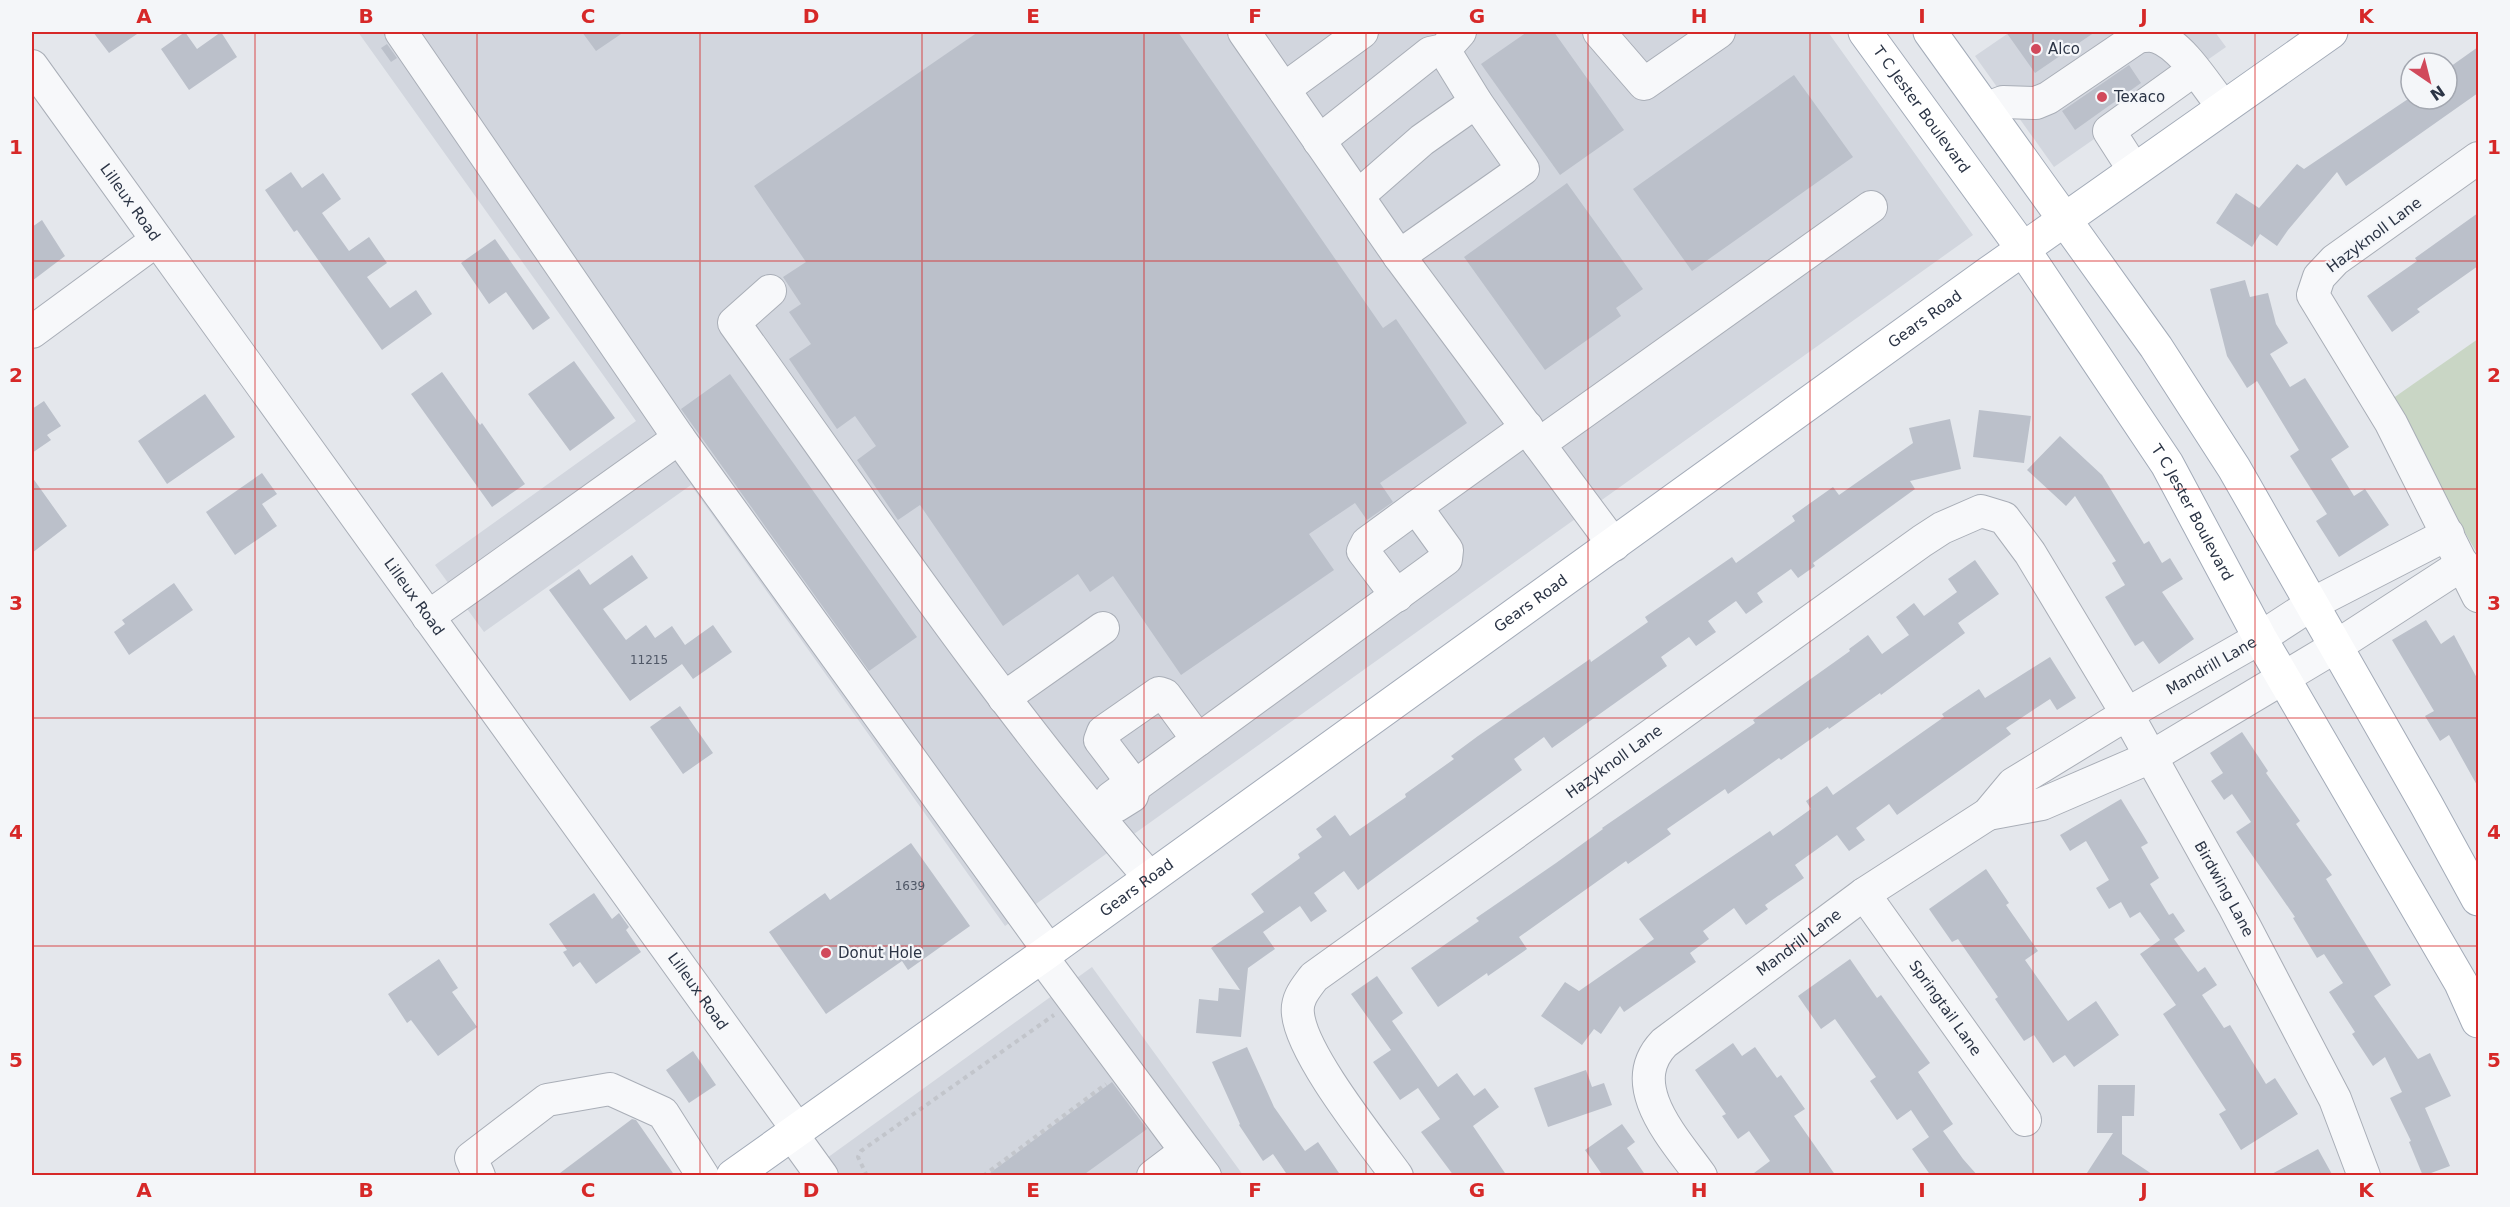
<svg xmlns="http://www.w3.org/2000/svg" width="2510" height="1207" font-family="'DejaVu Sans',sans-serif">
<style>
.built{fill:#d2d6de}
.green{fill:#c9d6c5}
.building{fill:#bbc0ca}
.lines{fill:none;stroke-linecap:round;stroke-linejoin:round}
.minor-casing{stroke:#a9aeb7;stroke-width:34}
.major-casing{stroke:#a3abb8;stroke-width:35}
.path{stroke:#c2c5cb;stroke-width:4;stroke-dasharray:4.5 4.5;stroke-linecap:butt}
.minor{stroke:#f7f8fa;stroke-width:32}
.major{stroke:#fff;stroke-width:33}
.grid{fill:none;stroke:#d62828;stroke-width:1.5;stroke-opacity:0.55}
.poi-dot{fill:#d1495b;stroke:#f4f6f9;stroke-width:2}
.labels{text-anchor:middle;stroke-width:4.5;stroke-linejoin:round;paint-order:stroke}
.number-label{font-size:12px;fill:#4f5766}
.poi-label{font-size:15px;fill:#2b3445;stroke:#f4f6f9;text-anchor:start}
.street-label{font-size:15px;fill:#2b3445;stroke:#f4f6f9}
.neatline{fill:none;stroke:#d62828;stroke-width:2}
.grid-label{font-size:20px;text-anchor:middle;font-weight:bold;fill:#d62828}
</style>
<rect width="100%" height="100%" fill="#e4e7ec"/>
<path class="built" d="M358,32h1470l145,203 -968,691 -314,-441 -207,147 -49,-67 201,-144z
M2010,32h205l11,15 -172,120 -79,-111z
M1092,967l151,208 -441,1z"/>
<path class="green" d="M2478,339v216l-89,-154z"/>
<path class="building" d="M93,32h47l-31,21z
M185,32l12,17 24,-17 16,25 -48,33 -28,-41z
M582,32h42l-28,19z
M978,32h200l205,296 13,-9 71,104 -87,60 13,19 -26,18 -12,-17 -46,31 25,36 -153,105 -68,-99 -23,16 -12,-18 -75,52 -83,-121 -22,15 -41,-60 19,-14 -21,-30 -18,13 -48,-70 22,-15 -22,-32 12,-8 -18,-27 23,-15 -52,-76z
M1527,32h27l70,98 -64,45 -79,-111z
M2006,32h89l-60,41z
M387,44l10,14 -6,4 -10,-14z
M2478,47v46l-132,93 -9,-14 -49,58 -11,16 -17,-12 -8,13 -36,-24 20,-30 23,15 38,-44 7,5 104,-70h39v-30z
M2129,65l12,18 -66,47 -13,-19z
M1794,75l59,82 -161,114 -59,-82z
M291,172l11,16 21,-15 18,26 -19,14 27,38 20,-14 18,26 -20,14 23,31 26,-18 16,24 -50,36 -85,-120 -3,2 -29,-42z
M1567,183l76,106 -27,19 5,8 -76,54 -81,-113z
M2478,213v53l-61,43 3,3 -28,20 -25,-36 50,-35 -2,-3z
M42,220l23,36 -33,25v-54z
M495,239l55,79 -17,12 -27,-38 -17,12 -28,-41z
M2245,280l5,17 18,-4 8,31 12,19 -18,11 20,33 15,-9 44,69 -18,12 23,37 11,-7 24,36 -50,32 -23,-36 11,-7 -37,-58 9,-6 -42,-69 -10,7 -20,-32 -17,-67z
M574,361l41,57 -45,33 -42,-57z
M442,372l38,53 2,-2 43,61 -33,23 -81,-113z
M730,374l187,263 -48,34 -188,-262z
M205,394l30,43 -68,47 -29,-43z
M44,401l17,25 -14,9 4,5 -19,13v-44z
M1979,410l52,6 -7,47 -51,-6z
M1950,419l11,50 -51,12 5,8 -102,74 2,3 -17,12 -7,-9 -34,24 6,9 -17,12 -10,-13 -28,20 8,11 -20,14 -7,-9 -28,20 6,9 -115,82 -8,-11 -30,22 8,11 -164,120 -14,-19 -30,22 13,18 -16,11 -11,-16 -37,26 12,17 -27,19 -7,69 -45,-4 3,-34 19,2 1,-13 21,2 -29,-42 53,-36 -13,-18 49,-36 -2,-4 24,-17 -6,-8 19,-14 15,21 56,-39 -1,-3 49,-35 -3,-3 27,-20 112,-77 1,3 57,-40 -3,-5 87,-60 4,6 59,-42 -3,-5 41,-29 6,8 74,-52 -4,-15z
M2060,436l42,39 42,69 5,-3 13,22 8,-5 13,21 -21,13 32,47 -35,25 -16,-23 -8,5 -30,-49 20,-12 -13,-22 4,-2 -41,-65 -9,10 -39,-36z
M262,473l15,21 -15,10 15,22 -42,29 -29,-43z
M32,477l35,49 -35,27z
M632,555l16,23 -45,31 23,31 20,-15 9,13 17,-12 13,19 28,-20 19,27 -39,27 -11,-15 -52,37 -81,-111 30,-21 11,16z
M1975,560l24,34 -41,29 7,10 -84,62 -1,-2 -51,36 -1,-2 -47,33 -2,-2 -51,36 -3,-5 -58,40 4,5 -43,30 -2,-3 -107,76 8,12 -39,27 -1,-3 -49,34 -27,-39 68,-47 -3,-3 80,-55 47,-34 -1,-1 153,-105 -2,-3 97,-69 -1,-2 19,-14 14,19 27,-19 -13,-18 18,-14 10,13 33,-24 -9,-13z
M174,583l19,27 -64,45 -15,-23 11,-8 -3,-4z
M2426,620l15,24 13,-9 24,45v107l-29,-52 -9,6 -15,-25 9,-5 -42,-71z
M2050,657l26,41 -19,12 -7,-11 -44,29 5,6 -114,81 -8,-11 -33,24 9,12 -16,11 -12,-16 -42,30 9,13 -39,27 3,4 -22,16 -12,-17 -31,23 6,8 -19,14 6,9 -72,50 -4,-6 -19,28 -7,-5 -12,16 -41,-29 24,-34 14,9 75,-52 -15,-20 131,-88 3,5 38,-27 -5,-8 21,-15 6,9 111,-78 -2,-3 37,-25 6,9z
M680,706l33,47 -30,21 -33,-47z
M2242,732l26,39 -2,2 34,48 -4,3 36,51 -6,4 65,106 -17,11 44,63 12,-6 21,43 -26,12 25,58 -27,10 -14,-34 2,-1 -21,-43 12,-6 -17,-35 -12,9 -21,-32 3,-2 -26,-40 14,-9 -19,-29 -7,4 -24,-40 2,-1 -59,-85 15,-10 -19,-28 -8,6 -13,-19 12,-8 -13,-20z
M2121,799l27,44 -7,4 18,31 -9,6 19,31 4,-2 12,18 -11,8 24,33 7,-5 12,18 -15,10 22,33 6,-3 36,59 9,-6 23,36 -57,36 -22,-36 7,-4 -63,-96 13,-9 -36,-51 20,-14 -20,-28 -10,6 -9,-16 -12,7 -13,-21 13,-8 -23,-39 -16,10 -10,-16z
M911,843l59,83 -62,44 -6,-9 -76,53 -57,-82 56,-39 5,7z
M1986,869l23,34 -3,2 32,46 -13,9 43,61 28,-20 23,34 -45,32 -9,-12 -12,8 -19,-28 -10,6 -29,-42 3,-2 -40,-58 -6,3 -23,-33z
M594,893l18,26 7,-6 10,14 -3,3 15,22 -45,32 -16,-22 -7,5 -10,-15 4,-2 -18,-26z
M439,959l19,29 -6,4 25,35 -39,29 -27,-36 -4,3 -19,-29z
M1850,959l27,39 4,-3 49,68 -12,9 35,52 -10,7 20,28 15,17h-47l-19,-27 17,-12 -18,-27 -14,10 -27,-39 6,-4 -41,-58 -14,10 -23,-33z
M1377,976l26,37 -11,8 46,66 19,-14 17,23 11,-8 14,19 -26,19 34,50h-53l-33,-44 19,-13 -22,-31 -18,12 -27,-38 18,-12 -40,-56z
M1733,1043l9,13 13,-9 22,31 4,-3 24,34 -11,7 42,60h-86l20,-15 -21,-30 -11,8 -16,-23 4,-2 -31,-44z
M1247,1047l27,60 31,44 13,-9 23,34h-53l-15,-22 -10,7 -24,-36 1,-1 -28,-62z
M693,1051l23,34 -27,18 -23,-33z
M1586,1070l6,17 12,-4 8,22 -64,22 -14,-39z
M1112,1082l35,47 -65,47h-96z
M2098,1085h37l-1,31h-12v38l33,22h-70l28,-43h-16z
M632,1119l4,1 39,56h-119z
M1622,1124l13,18 -8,6 19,28h-43l-18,-26z
M2318,1149l15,27h-65z"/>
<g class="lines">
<defs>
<g id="minor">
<path d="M401,32l278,406 -251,179"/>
<path d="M1244,32l155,224 215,289"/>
<path d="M1599,32l45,52 75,-52"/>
<path id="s1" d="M32,66l765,1063"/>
<path d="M1284,89l78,-57"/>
<path d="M1985,109l18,-7 33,1 12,-5 90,-61c6,-1 13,-2 19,0 25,8 50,50 66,70"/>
<path d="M1319,141l111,-88 14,-3 16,-18"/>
<path d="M2478,158l-143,102 -16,17 -6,18 78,128 87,173"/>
<path d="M2134,170l-25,-39 85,-61"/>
<path d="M1358,196l64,-56 54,-38"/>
<path d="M1399,256l124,-87 -47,-67 -32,-52"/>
<path d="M770,291l-36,32c135,188 264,380 416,555"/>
<path d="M32,332l125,-92"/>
<path d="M679,438l370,513"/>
<path d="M1539,444l332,-237"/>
<path d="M1397,596l-34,-45 4,-8 49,-36"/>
<path d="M1004,698l99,-70"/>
<path d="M1135,786l-9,1 -15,11 -1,5 6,3 16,-10 3,-10 311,-227 1,-9 -31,-43 111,-80"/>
<path d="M1135,786l-35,-46 3,-8 56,-39 6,2 33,45"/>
<path d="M1988,814l54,-10 109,-47 184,-110 128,-83"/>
<path id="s2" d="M1864,894l161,226"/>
<path d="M1041,956l145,195 -33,25"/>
<path d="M791,1133l31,43"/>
<path d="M1186,1151l19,25"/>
<path d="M479,1176l-8,-18 76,-58 63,-11 53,24 40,63"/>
<path id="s3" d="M1397,1176c-26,-36 -95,-121 -99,-162 -2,-15 7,-25 16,-37l608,-436 20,-13 39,-17 23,7 26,35 97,161 108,194 100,191 29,77"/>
<path id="s4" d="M1701,1176c-26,-37 -78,-90 -37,-133l200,-149 124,-80 25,-30 114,-70 133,-76 52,-34 136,-70"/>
</g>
<g id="major">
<path id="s5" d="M1865,32l158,217 144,215 93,174 201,345 17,38"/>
<path d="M1930,32l226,315 78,121 192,336 52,95"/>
<path id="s6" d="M733,1176l316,-225 940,-678 342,-241"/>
</g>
</defs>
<use href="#minor" class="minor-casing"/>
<use href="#major" class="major-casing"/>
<path class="path" d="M867,1176l-9,-19 3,-6 193,-136
M983,1176l123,-92"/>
<use href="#minor" class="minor"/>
<use href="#major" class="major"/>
</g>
<path class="grid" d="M255,32v1144M477,32v1144M700,32v1144M922,32v1144M1144,32v1144M1366,32v1144M1588,32v1144M1810,32v1144M2033,32v1144M2255,32v1144M32,261h2446M32,489h2446M32,718h2446M32,946h2446"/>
<g class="poi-dot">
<circle cx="2036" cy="49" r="6"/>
<circle cx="2102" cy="97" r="6"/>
<circle cx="826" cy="953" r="6"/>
</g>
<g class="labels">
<g class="number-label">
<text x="649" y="664">11215</text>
<text x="910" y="890">1639</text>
</g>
<g class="poi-label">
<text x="2048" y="54">Alco</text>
<text x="2114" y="102">Texaco</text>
<text x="838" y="958">Donut Hole</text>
</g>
<g class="street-label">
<text dy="5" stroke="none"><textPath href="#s5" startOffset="96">T C Jester Boulevard</textPath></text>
<text dy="5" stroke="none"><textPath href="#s1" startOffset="168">Lilleux Road</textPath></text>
<text transform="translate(2374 235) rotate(-37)" y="5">Hazyknoll Lane</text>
<text dy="5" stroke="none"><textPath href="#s6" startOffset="1468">Gears Road</textPath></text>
<text dy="5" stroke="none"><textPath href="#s5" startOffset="582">T C Jester Boulevard</textPath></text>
<text dy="5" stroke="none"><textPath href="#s1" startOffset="654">Lilleux Road</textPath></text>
<text dy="5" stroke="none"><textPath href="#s6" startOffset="982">Gears Road</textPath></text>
<text dy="5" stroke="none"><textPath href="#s4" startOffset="819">Mandrill Lane</textPath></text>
<text dy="5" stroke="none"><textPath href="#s3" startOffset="602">Hazyknoll Lane</textPath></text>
<text dy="5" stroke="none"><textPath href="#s6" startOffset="496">Gears Road</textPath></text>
<text dy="5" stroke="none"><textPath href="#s3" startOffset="1503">Birdwing Lane</textPath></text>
<text dy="5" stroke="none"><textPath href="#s4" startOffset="320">Mandrill Lane</textPath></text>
<text dy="5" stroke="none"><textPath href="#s1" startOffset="1140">Lilleux Road</textPath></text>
<text dy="5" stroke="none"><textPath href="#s2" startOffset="140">Springtail Lane</textPath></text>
</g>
</g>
<rect width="2510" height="1207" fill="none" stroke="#f4f6f9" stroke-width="66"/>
<g transform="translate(2429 81) rotate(145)"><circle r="28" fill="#f4f6f9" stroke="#a4a8b1" stroke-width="1.5"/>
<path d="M0-4.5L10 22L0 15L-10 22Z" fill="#d1495b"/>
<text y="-9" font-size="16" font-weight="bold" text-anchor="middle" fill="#2b3445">N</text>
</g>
<rect x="33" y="33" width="2444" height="1141" class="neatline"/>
<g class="grid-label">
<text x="144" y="23">A</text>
<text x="366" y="23">B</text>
<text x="588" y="23">C</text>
<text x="811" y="23">D</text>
<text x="1033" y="23">E</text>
<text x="1255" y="23">F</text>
<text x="1477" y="23">G</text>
<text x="1699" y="23">H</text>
<text x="1922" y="23">I</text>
<text x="2144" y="23">J</text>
<text x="2366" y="23">K</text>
<text x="16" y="154">1</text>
<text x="2494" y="154">1</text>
<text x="16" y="382">2</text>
<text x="2494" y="382">2</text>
<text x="16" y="610">3</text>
<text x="2494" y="610">3</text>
<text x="16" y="839">4</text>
<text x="2494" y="839">4</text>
<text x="16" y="1067">5</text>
<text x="2494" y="1067">5</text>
<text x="144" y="1197">A</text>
<text x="366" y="1197">B</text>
<text x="588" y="1197">C</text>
<text x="811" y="1197">D</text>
<text x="1033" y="1197">E</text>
<text x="1255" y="1197">F</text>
<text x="1477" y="1197">G</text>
<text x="1699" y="1197">H</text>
<text x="1922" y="1197">I</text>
<text x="2144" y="1197">J</text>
<text x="2366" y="1197">K</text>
</g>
</svg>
